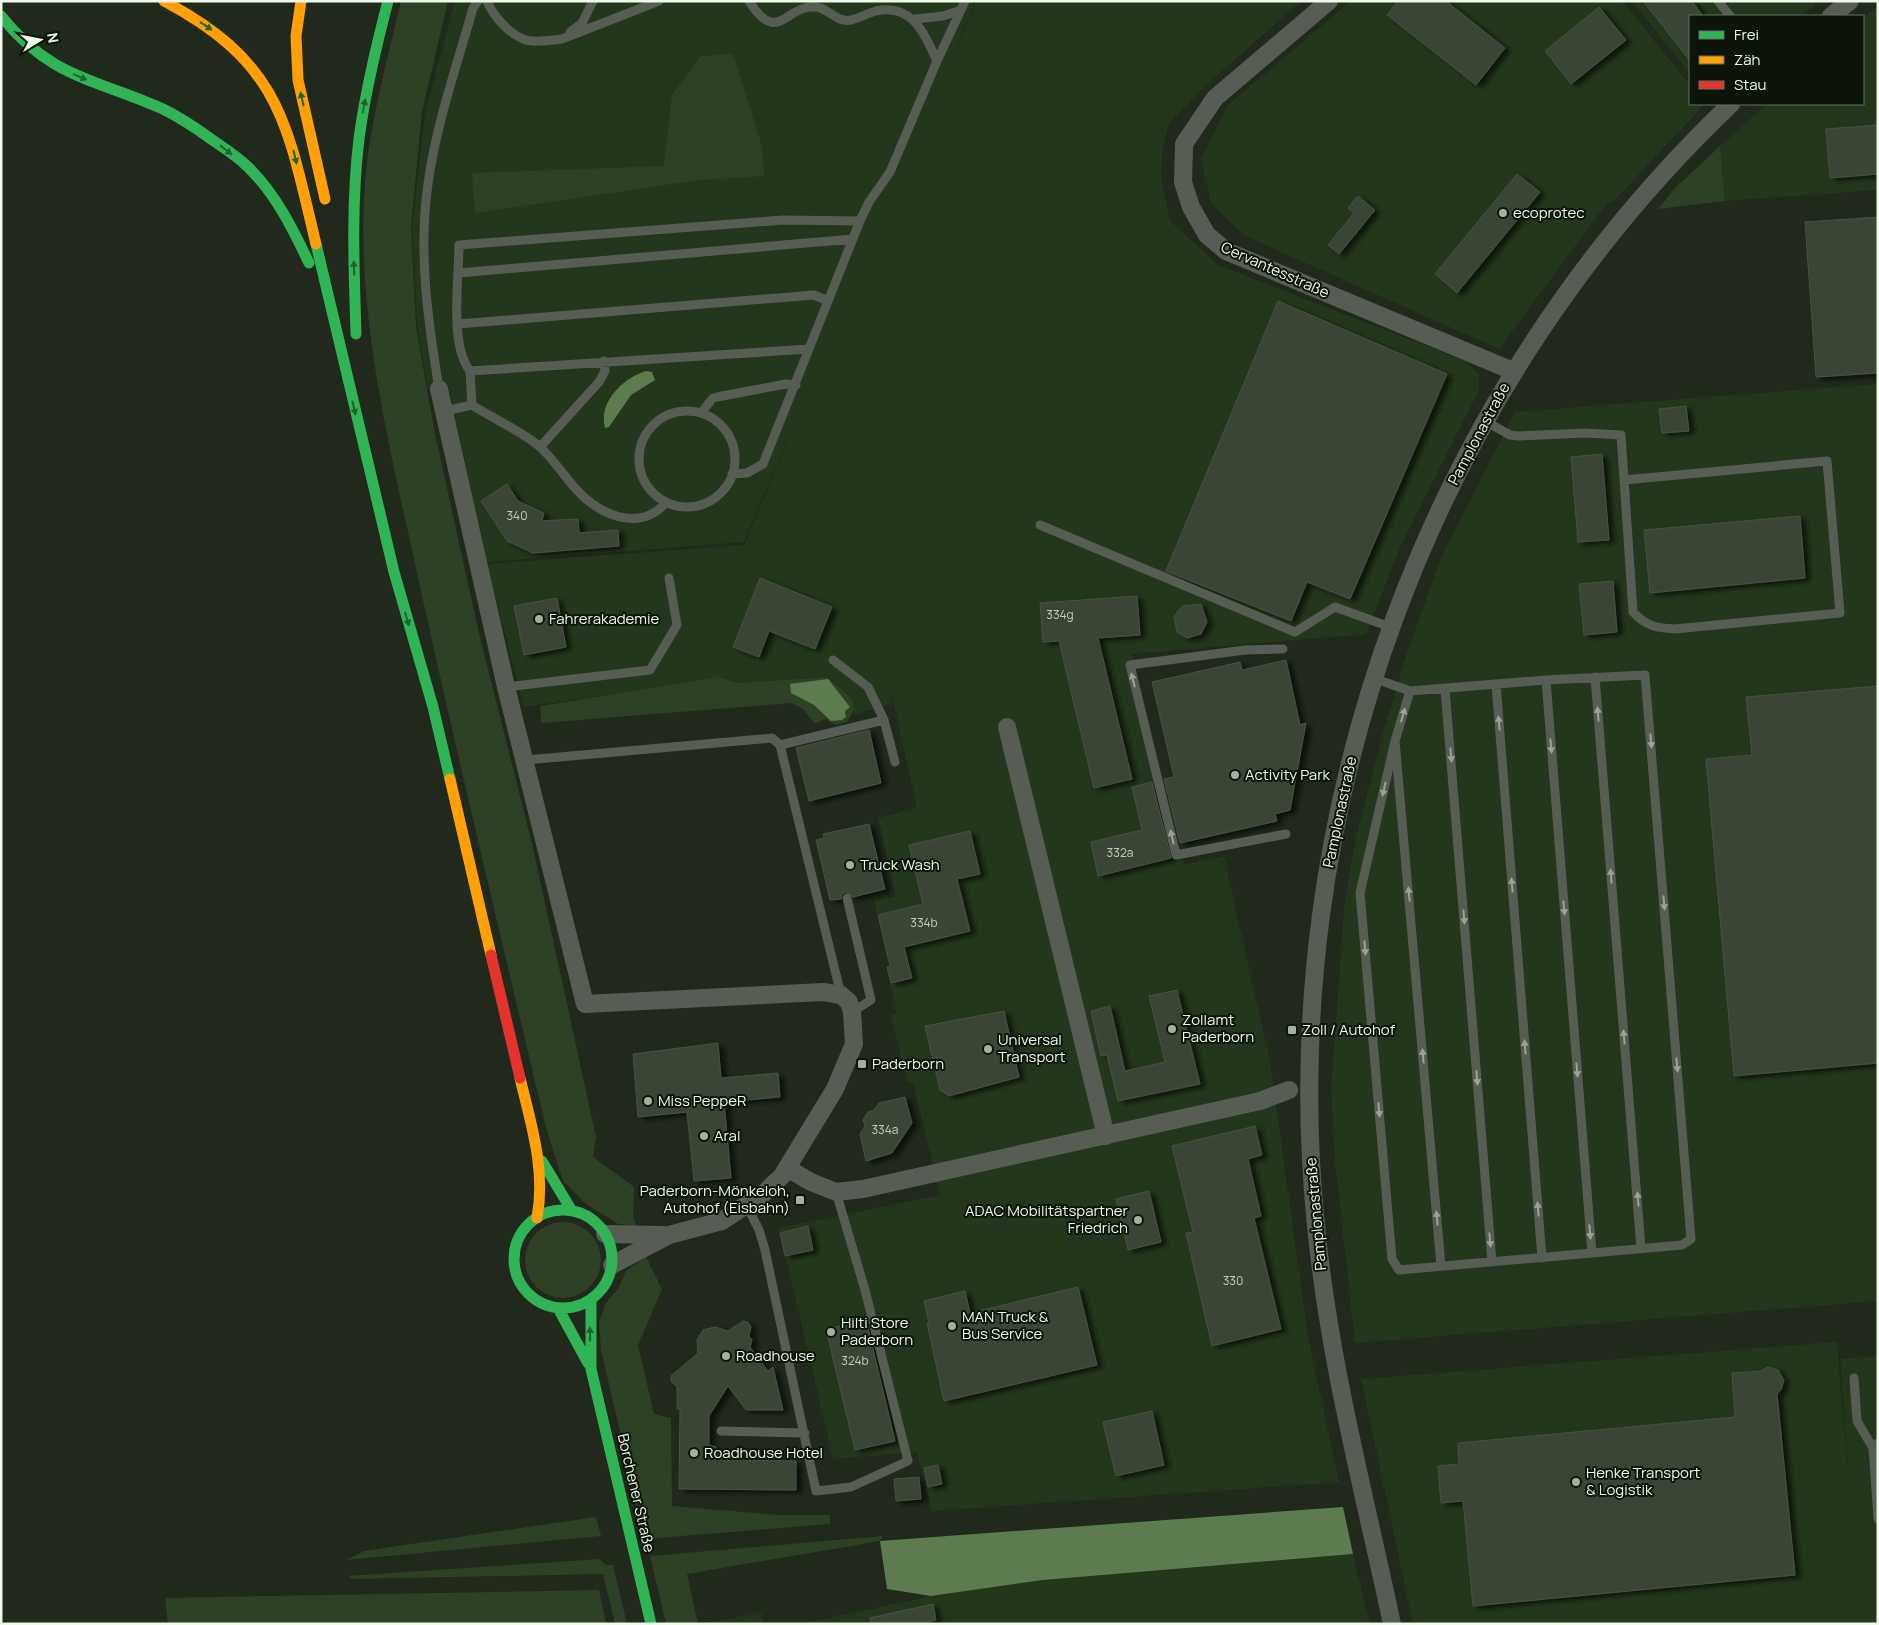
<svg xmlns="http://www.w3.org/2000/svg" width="1879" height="1625" font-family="Manrope,sans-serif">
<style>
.built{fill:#24371c}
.green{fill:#2e4125}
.water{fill:#5c7c4f}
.building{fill:#3b4536;stroke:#495146;filter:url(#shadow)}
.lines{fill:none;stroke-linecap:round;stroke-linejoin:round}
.lane{stroke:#575d55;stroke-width:9}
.street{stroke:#575d55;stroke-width:18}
.fast{stroke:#30b455;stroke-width:11}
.slow{stroke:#ff9f0a;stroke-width:11}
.jam{stroke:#e5322d;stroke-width:11}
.oneway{fill:#1e6430}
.oneway2{fill:#9ba398}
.poi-dot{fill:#a6b0a2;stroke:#0d140a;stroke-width:2}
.labels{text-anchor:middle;stroke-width:4;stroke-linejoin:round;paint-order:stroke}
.number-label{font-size:12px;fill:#c1ccbd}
.poi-label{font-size:15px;fill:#eef9ea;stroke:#0d140a;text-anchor:start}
.street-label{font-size:15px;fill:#eef9ea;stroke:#0d140a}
</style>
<defs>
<filter id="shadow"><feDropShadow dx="5.5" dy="3" stdDeviation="2.5" flood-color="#0009"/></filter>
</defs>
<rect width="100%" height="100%" fill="#20291c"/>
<path class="built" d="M455,1h520l-47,116 48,-116h325l-98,87 -34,35 -7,30 -1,25 9,43 48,44 247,96 14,14v15l-78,155 -35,89 -234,20 52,211 40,-9 46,206 38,274 31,146 -407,29 -15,-59 -84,7 -54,-231 161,-33 -27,-113 -6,-1 -16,-66 5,-1 -9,-47 3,-1 -16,-65 22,-5 -18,-78 39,-10 -26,-116 1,12 -40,11 2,-5 -2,-11 -25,-22 -89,6 -15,-5 -199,29 -37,-143 257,-19 73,-175 -73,172 -257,20 -38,-174 -21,2 -11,-64 -5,-100 13,-113z
M1351,1h271l68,84v19h15l-92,98 -2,-1 -12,13 -100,135 -254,-113 -34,-33 -10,-44 27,-54z
M1632,1h182l1,4 -14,11h-111v58z
M1878,6v184l-153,11 -5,-55 47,-42h96v-85z
M1878,384v917l-523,42 -20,-183 -4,-71 14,-191 11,-61 26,-100 22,-75 36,-102 75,-148z
M1837,1342l13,150 -10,-133 38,-3v268h-465l-52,-245z
M1353,1554l17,70h-569l130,-28 112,-16z
M761,1613l3,11 -59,-1z"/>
<path class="green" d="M401,1h47l-26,111 -11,114 5,101 19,107 44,199 54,215 63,289 -3,20 41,30 -1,30 4,10 -19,-3 -33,-21 -22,-22 -17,-53c-43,-182 -87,-364 -127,-546 -28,-131 -64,-264 -54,-400 5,-61 22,-121 36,-181z
M733,54l29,92 2,30 -65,4 -224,33 -3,-40 192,-7 8,-71 29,-39z
M1720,146l5,55 -67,8 17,-21z
M719,677l19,6 89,-6 25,22 2,11 -7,12 -11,3 -11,-6 -10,5 -12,-15 -12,-6 -250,20 -1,-17z
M525 1260a38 38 0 1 1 76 0a38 38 0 1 1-76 0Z
M646,1257l16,32 -24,56 16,69 17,4 1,88 107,9h51v9l-185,15 -44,-189 -2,-28 7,-19 12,-14 8,-18z
M596,1517l5,19 -255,24 18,-9z
M883,1536l-3,5 -193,33 11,50h-32l-16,-68z
M599,1559l7,6h7l14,59h-12l-12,-50 -251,5 -4,-3z
M599,1590l7,34h-438l-3,-26z"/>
<path class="water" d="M646,371l6,1 3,8 -24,15 -22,32 -4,1c-7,-26 18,-50 41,-57z
M828,679l22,28 -5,4 1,6 -4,3 -11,1 -17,-16 -23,-12 -1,-9z
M1343,1507l10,47 -310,26 -112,16 -44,-7 -7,-48z"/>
<path class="building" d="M1398,1h48l59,47 -29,37 -89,-70z
M1643,1h49l11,15h-13v45z
M1599,7l27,33 -55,44 -26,-33z
M1878,125v49l-48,4 -4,-49z
M1517,174l23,18 -83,101 -22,-19z
M1358,196l17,14 -36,44 -11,-9 26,-32 -6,-5z
M1878,217v156l-62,4 -11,-155z
M1278,301l169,73 -97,225 -43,-17 -16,39 -125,-50z
M1686,406l3,25 -27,2 -3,-24z
M1602,454l7,86 -31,2 -7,-85z
M507,484l11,17 26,12 -2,8 36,-2 1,14 39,-3 1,16 -86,7 -26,-12 -26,-40z
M1800,516l5,62 -155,15 -6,-63z
M760,578l72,29 -17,42 -46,-18 -10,26 -26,-10z
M1613,581l4,51 -33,3 -5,-51z
M1137,596l3,39 -42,3 34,141 -38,9 -35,-147 -16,1 -3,-39z
M557,598l9,49 -42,8 -10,-49z
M1201,604l6,18 -6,12 -14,4 -10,-6 -3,-15 8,-11z
M1286,660l14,65 6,-2 -16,87 -15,4 2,7 -97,22 -16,-64 10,-2 -22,-95 88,-20 2,8z
M1878,686v377l-144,13 -28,-317 46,-4 -6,-58z
M869,730l12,53 -72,18 -13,-53z
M1152,782l19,76 -73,18 -7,-34 51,-12 -10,-43z
M869,824l16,65 -32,8 -7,-5 -4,2 -1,5 -11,1 -14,-60 8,-2 -1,-4z
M970,831l10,43 -23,5 13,52 -66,16 8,31 -21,5 -4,-16 3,-1 -12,-51 45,-11 -14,-59z
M1177,990l23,94 -82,17 -11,-46 -6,1 -10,-45 19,-5 15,65 40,-9 -16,-66z
M1004,1011l15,66 -70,19 -9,-6 -15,-64z
M718,1043l3,35 57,-5 2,24 -56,5 7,76 -37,3 -7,-69 -49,5 -5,-63z
M905,1097l7,26 -20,30 -26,8 -6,-27 5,-8 -2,-6 5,-8 6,-2 5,-7z
M1255,1126l7,29 -14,4 13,57 -7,2 27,111 -69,17 -26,-113 7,-1 -21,-86z
M1149,1191l12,51 -33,8 -12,-51z
M808,1226l5,24 -28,6 -5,-23z
M1078,1287l19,78 -153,36 -17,-78h2l-5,-22 41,-10 5,22z
M866,1320l29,121 -40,9 -29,-121z
M743,1321l5,1 3,5 -2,9 3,4 -2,7 18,24 5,-4 10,43h-37l-18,-24 -19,30v29l7,2 8,13 72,1v29l-117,-1 1,-80h-3v-22l-6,-6v-5l27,-23 -1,-13 6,-10 12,-3 13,4z
M1768,1367l10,3 6,10 -3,10 -4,4 18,181 -322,31 -10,-105 -22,2 -3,-37 21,-2 -1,-21 277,-26 -3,-44 29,-2z
M1152,1411l12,54 -48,11 -13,-54z
M938,1465l4,19 -14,3 -4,-19z
M919,1477l2,22 -25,2 -2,-22z
M933,1604l3,16 -16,4h-49l-1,-6z"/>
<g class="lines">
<path class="lane" d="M487,1c6,15 23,34 39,39 11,3 26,0 36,-1l97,-38
M749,1c29,46 37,3 67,6 13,1 20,16 35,13 9,-2 17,-7 25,-9 36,-8 48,22 61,50
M1718,1l12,15
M915,19l28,-3 18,-6
M570,32l12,-9 11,-22
M860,221l9,-19 21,-30 47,-111 28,-60
M459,273l394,-34
M458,324l356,-29 14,6
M470,371c-21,-27 -11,-92 -11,-126l324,-25 77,1 -97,243 -16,9 -15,1
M439,389c-11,-68 -21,-137 -11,-205 8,-60 29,-118 45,-176l5,-7
M472,405l-2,-34 339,-22
M445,411l27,-6c20,13 51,27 68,42 17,15 28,37 46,52 24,20 58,30 80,3
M639 459a48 48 0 1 1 96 0a48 48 0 1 1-96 0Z
M701,413l12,-15 4,-1 69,-13 10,1
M1485,421l25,14 9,1 66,-3 36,2 12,177c13,14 23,16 42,17l165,-16 -13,-152 -203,19
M540,447l59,-65 6,-11 -1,-10
M1040,525l255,107 40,-25 55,20
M1283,649l-38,1 -115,15 46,190 110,-21
M833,660l35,27 16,33
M1595,677l46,571
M1373,678l37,13 136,-11 99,-5 46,564 -9,6 -283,25 -7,-11 -32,-366 35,-152
M1546,680l46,573
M1496,684l46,574
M506,687l144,-17 27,-45 -8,-47
M1445,689l47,573
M1410,691l-15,50 46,525
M780,745l104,-25 11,42
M526,760l246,-22 8,7 61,250
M847,898l24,102 -19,12
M747,1206l12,24 6,20 51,241 35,-4 57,-26 -43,-171 -29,-98
M1854,1378l3,43 16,27
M721,1431l84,2
M1878,1443l-5,5 5,71"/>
<path class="street" d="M1329,1l-114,97 -31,46 -1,38 8,25 16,28 19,16 287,120
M1831,16l19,-15
M439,389l67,298 79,317 238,-12 18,3 8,7 3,10 2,32 -19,45 -53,87 -19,18 -41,27 -53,14 -57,30
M1007,727l99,409
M787,1168l24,14 25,10 27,-3 397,-88 29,-11
M605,1234l58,1
M1392,1624c-28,-132 -63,-263 -76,-398 -42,-413 114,-836 415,-1122"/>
<path class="fast" d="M1,16c49,62 95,63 162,93 18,9 33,19 48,30 13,9 26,17 37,28 27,26 45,62 61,96
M316,244l78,328 39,135 17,72
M356,334c-2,-65 -5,-130 3,-195 6,-47 17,-92 29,-138
M542,1161l30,50
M514 1259a49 49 0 1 1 98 0a49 49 0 1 1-98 0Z
M591,1300v69l60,255
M558,1308l30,55"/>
<path class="slow" d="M164,1c118,63 123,123 152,243
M301,1l-5,35 2,44 27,119
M450,779l41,176
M520,1078c11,46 26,92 17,140"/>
<path class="jam" d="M491,955l29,123"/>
</g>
<defs><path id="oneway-solid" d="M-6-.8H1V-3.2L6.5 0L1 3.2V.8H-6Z" transform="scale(1.25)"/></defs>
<g class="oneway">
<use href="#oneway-solid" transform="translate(206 26) rotate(34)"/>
<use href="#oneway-solid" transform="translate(80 77) rotate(22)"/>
<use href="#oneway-solid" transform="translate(302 99) rotate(-103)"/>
<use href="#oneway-solid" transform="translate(364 106) rotate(-79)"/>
<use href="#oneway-solid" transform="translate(226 150) rotate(38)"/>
<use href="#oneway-solid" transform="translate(295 157) rotate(77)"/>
<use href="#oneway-solid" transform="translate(354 268) rotate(-92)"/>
<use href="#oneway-solid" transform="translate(354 408) rotate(77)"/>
<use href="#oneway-solid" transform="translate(407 619) rotate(74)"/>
<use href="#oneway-solid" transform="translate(590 1334) rotate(-91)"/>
</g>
<g class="oneway2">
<use href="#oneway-solid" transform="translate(1133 680) rotate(-104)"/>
<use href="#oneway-solid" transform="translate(1598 714) rotate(-95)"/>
<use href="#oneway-solid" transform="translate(1403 715) rotate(-74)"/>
<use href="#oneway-solid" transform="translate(1499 723) rotate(-95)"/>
<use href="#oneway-solid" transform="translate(1651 741) rotate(85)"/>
<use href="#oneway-solid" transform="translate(1551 746) rotate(85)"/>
<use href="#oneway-solid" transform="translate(1451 755) rotate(85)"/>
<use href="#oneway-solid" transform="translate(1384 789) rotate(103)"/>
<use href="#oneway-solid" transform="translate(1172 837) rotate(-104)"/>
<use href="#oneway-solid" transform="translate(1611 876) rotate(-95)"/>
<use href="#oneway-solid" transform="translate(1512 885) rotate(-95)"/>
<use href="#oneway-solid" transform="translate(1409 894) rotate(-95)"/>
<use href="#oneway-solid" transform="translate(1664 903) rotate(85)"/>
<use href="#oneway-solid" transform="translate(1564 908) rotate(85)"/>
<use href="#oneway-solid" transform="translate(1464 917) rotate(85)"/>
<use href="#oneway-solid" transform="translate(1365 948) rotate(85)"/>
<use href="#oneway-solid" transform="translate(1624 1037) rotate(-95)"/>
<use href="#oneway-solid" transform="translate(1525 1047) rotate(-95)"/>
<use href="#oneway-solid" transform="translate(1423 1056) rotate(-95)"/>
<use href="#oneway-solid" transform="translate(1677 1065) rotate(85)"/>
<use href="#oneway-solid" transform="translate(1577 1070) rotate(85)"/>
<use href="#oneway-solid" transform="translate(1477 1078) rotate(85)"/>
<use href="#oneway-solid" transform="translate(1379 1110) rotate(85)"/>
<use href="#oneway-solid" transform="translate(1638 1199) rotate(-95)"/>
<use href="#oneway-solid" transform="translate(1538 1209) rotate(-95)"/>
<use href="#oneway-solid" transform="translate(1437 1218) rotate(-95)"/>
<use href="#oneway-solid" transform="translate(1590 1232) rotate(85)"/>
<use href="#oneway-solid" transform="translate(1490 1240) rotate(85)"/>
</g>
<g class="poi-dot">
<circle cx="1503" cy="213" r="5"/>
<circle cx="539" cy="619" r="5"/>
<circle cx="1235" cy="775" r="5"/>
<circle cx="850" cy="865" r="5"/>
<circle cx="1172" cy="1029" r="5"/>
<rect x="1287" y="1025" width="10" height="10" rx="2.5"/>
<circle cx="988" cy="1049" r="5"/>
<rect x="857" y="1059" width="10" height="10" rx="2.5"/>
<circle cx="648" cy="1101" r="5"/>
<circle cx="704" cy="1136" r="5"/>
<rect x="795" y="1195" width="10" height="10" rx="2.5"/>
<circle cx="1138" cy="1220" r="5"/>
<circle cx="952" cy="1326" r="5"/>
<circle cx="831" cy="1332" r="5"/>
<circle cx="726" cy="1356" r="5"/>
<circle cx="694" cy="1453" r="5"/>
<circle cx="1576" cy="1482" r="5"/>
</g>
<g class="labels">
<g class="number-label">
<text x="517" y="520">340</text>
<text x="1060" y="619">334g</text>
<text x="1120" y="857">332a</text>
<text x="924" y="927">334b</text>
<text x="885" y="1134">334a</text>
<text x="1233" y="1285">330</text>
<text x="855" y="1365">324b</text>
</g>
<g class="poi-label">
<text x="1513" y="218">ecoprotec</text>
<text x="549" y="624">Fahrerakademie</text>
<text x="1245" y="780">Activity Park</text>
<text x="860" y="870">Truck Wash</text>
<text x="1182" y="1025">Zollamt<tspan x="1182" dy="17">Paderborn</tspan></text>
<text x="1302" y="1035">Zoll / Autohof</text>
<text x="998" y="1045">Universal<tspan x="998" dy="17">Transport</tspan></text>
<text x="872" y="1069">Paderborn</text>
<text x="658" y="1106">Miss PeppeR</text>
<text x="714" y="1141">Aral</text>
<text x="790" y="1196" text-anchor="end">Paderborn-Mönkeloh,<tspan x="790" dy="17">Autohof (Eisbahn)</tspan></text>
<text x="1128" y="1216" text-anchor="end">ADAC Mobilitätspartner<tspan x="1128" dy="17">Friedrich</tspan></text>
<text x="962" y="1322">MAN Truck &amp;<tspan x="962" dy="17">Bus Service</tspan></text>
<text x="841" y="1328">Hilti Store<tspan x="841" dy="17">Paderborn</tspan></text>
<text x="736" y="1361">Roadhouse</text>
<text x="704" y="1458">Roadhouse Hotel</text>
<text x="1586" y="1478">Henke Transport<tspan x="1586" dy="17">&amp; Logistik</tspan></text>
</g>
<g class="street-label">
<text transform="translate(1275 270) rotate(24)" y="5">Cervantesstraße</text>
<text transform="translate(1479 434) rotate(-62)" y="5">Pamplonastraße</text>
<text transform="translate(1340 812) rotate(-78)" y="5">Pamplonastraße</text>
<text transform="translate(1316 1214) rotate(-95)" y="5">Pamplonastraße</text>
<text transform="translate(636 1493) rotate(77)" y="5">Borchener Straße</text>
</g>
</g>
<rect width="1879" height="1625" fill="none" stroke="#eef9ea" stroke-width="5"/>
<rect x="1689" y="15" width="175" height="90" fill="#0d140a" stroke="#677064"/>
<rect x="1699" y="31" width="25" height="8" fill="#30b455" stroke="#677064"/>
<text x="1734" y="40" font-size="15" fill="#eef9ea">Frei</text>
<rect x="1699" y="56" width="25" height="8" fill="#ff9f0a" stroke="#677064"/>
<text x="1734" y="65" font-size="15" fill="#eef9ea">Zäh</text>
<rect x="1699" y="81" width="25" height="8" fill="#e5322d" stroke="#677064"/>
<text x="1734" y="90" font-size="15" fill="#eef9ea">Stau</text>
<g transform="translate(40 40) rotate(80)" stroke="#0d140a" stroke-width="4" paint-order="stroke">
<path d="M0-4L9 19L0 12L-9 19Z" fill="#eef9ea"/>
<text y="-8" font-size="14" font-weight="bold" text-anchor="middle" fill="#eef9ea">N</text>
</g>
</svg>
